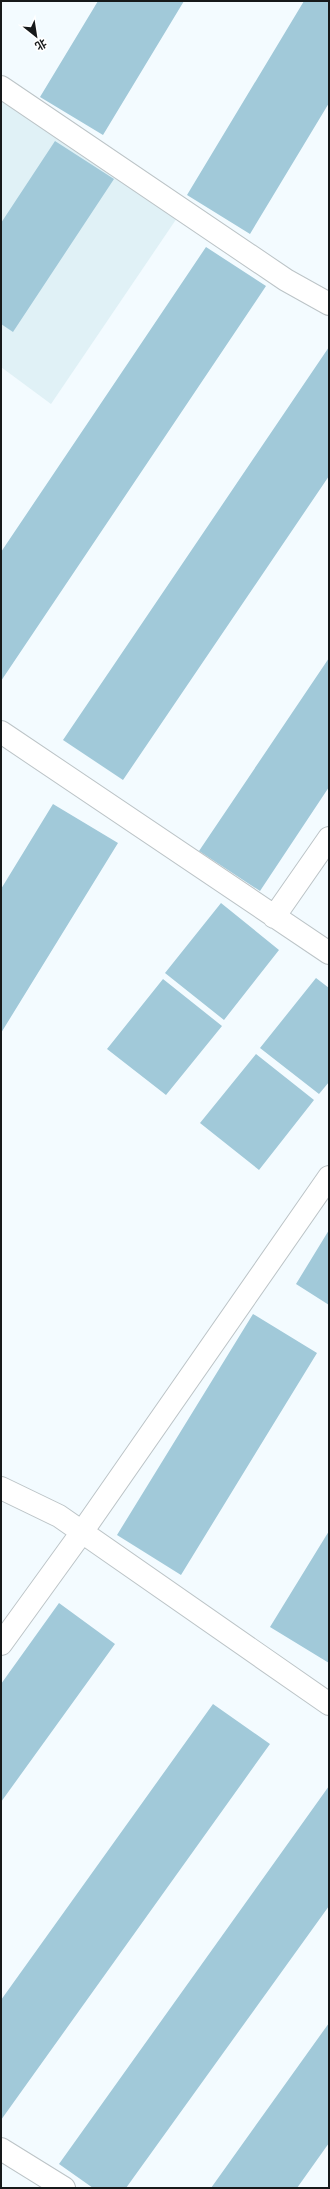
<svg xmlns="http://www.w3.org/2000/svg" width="330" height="2189" font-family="'DejaVu Sans','Noto Sans SC',sans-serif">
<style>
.built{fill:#e0f1f6}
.building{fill:#a1c9d9}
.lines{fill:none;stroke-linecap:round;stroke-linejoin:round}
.minor-casing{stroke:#bcc4c7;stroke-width:24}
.minor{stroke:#fff;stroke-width:22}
</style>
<rect width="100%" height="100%" fill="#f3fbff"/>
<path class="built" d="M1,101l176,117 -126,186 -50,-37z"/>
<path class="building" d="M98,1h86l-81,134 -63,-38z
M304,1h25v102l-79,131 -63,-39z
M55,141l59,38 -101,153 -12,-8v-101z
M206,247l60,39 -265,395v-129z
M329,347v129l-206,304 -60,-40z
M329,658v129l-69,104 -61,-40z
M53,804l65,39 -117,190v-144z
M221,903l58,47 -55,70 -59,-47z
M316,978l13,10v94l-10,12 -59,-46z
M163,979l59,47 -56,69 -59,-46z
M256,1054l58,46 -55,70 -59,-47z
M329,1230v75l-33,-21z
M253,1314l64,39 -136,222 -64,-40z
M329,1531v132l-59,-36z
M59,1603l56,41 -114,158v-118z
M213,1704l57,40 -269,376v-120z
M329,1786v120l-203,282h-33l-34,-24z
M329,2023v120l-32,45h-86z"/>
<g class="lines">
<defs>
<path id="minor" d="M1,87l285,193 43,24
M1,732l328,221
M274,917l55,-79
M1,1488l58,28 270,188
M1,1644l81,-112 247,-355
M1,2149l63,39"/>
</defs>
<use href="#minor" class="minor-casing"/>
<use href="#minor" class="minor"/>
</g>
<rect width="330" height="2189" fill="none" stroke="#16191a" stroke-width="4"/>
<g transform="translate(36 36) rotate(150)" stroke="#ffffff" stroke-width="3" paint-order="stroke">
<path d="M0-3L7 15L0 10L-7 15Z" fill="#16191a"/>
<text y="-6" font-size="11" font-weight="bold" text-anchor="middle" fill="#16191a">北</text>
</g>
</svg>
